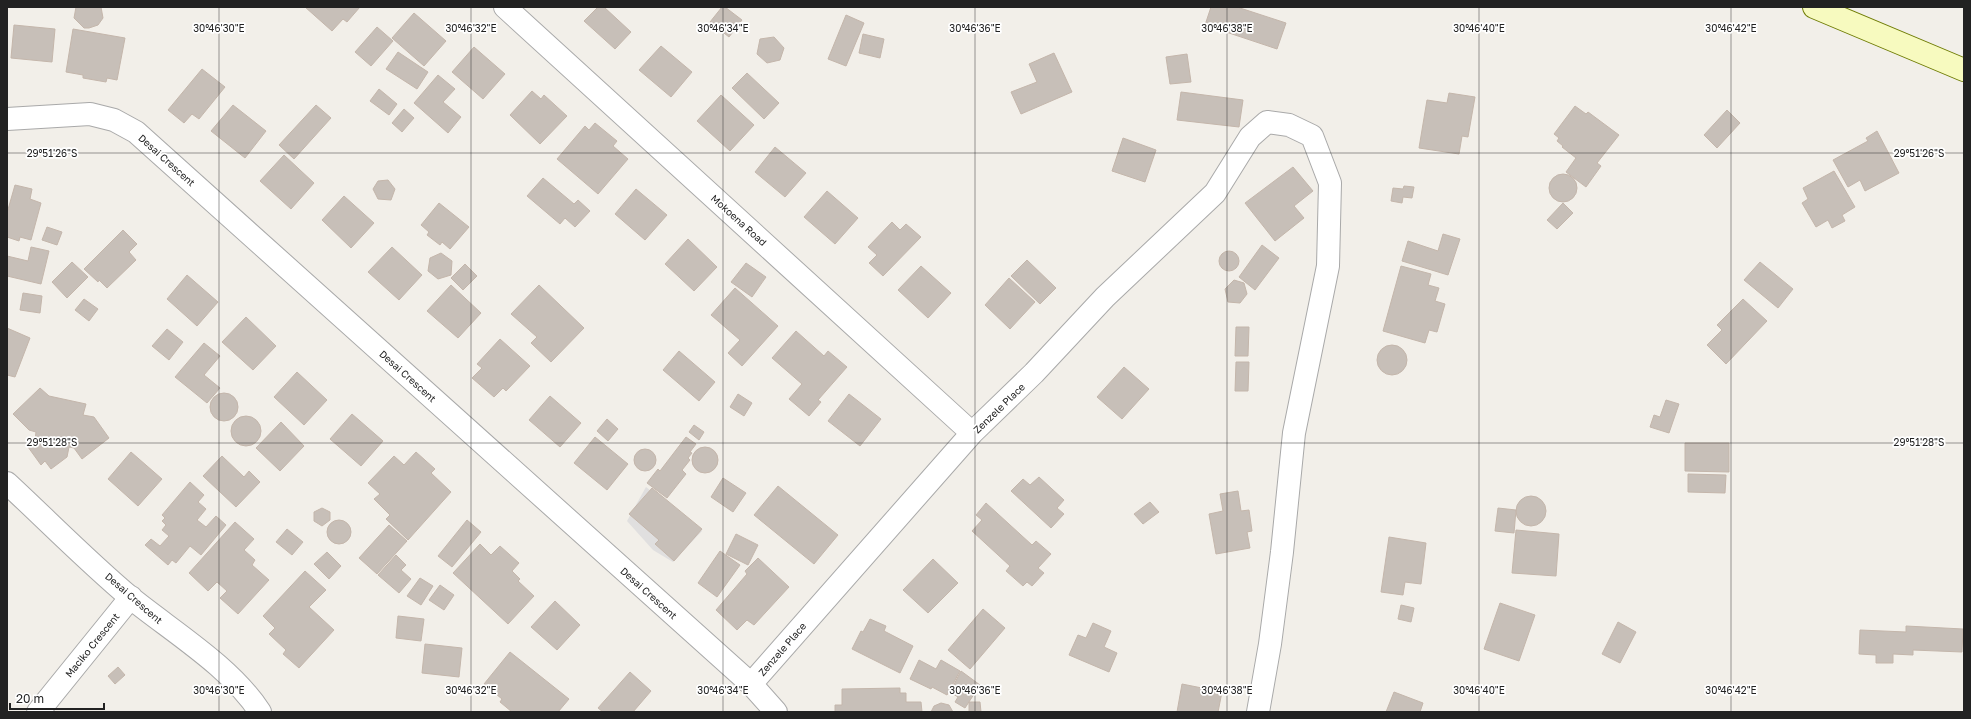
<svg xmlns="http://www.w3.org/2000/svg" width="1971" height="719" font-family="'Golos Text',sans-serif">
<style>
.residential{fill:#e0dfdf}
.building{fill:#c7bfb8;stroke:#c4b6ab}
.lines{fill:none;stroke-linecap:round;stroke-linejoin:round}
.street-casing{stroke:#a9a9a9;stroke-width:24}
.secondary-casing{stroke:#707d05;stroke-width:24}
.street{stroke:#fff;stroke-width:22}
.secondary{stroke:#f7fabf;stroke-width:22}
.ticks{fill:none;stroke:#222;stroke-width:1;stroke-opacity:0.45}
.labels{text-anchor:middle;stroke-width:3.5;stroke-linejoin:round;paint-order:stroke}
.street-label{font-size:10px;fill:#222;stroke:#fff}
.ticks-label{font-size:10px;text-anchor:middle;fill:#222;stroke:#fff;stroke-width:3.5;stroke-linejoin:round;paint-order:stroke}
</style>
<rect width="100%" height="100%" fill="#f2efe9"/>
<path class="residential" d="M646,487l56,44 -29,31 -20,-12 -26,-29z"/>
<path class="building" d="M76,7h25l2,11 -5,7 -9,3h-5l-10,-10z
M305,7h55l-13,15 -4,-3 -11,12z
M598,7h6l27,25 -16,17 -31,-28z
M722,7h3l17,13 -13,17 -19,-15z
M1211,7h26l49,16 -9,26 -72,-24z
M414,13l32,28 -22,25 -32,-28z
M846,15l18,8 -18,43 -18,-7z
M14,25l41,4 -3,33 -41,-4z
M377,27l16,14 -22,25 -16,-14z
M73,29l52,9 -8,42 -10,-2 -1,4 -23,-4v-3l-17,-3z
M863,34l21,5 -4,19 -21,-5z
M774,37l10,11 -4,12 -13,3 -10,-9 3,-15z
M661,46l31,26 -21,25 -32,-27z
M474,47l31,27 -22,25 -31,-27z
M398,52l30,20 -11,17 -31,-20z
M1054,53l18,39 -51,22 -10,-22 26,-10 -8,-18z
M1187,54l4,28 -21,2 -4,-27z
M202,69l23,18 -26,32 -7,-5 -8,9 -16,-13z
M747,73l32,30 -15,16 -32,-31z
M438,75l17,14 -12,13 18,15 -13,16 -34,-30z
M379,89l18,15 -8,11 -19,-14z
M532,91l9,8 3,-4 23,21 -27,28 -30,-29z
M1181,92l62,8 -4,27 -62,-7z
M1449,93l26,4 -7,40 -6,-1 -3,18 -40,-6 8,-48 20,3z
M721,95l33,30 -24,26 -33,-30z
M233,105l33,26 -21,27 -34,-27z
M316,105l15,13 -37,41 -15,-14z
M1575,106l11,8 2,-2 31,23 -22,28 4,3 -15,21 -20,-15 10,-14 -14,-11 1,-1 -6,-5 2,-3 -5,-4z
M404,109l10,9 -12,14 -10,-9z
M1727,110l13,13 -23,25 -13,-13z
M595,123l22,18 -4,5 15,13 -30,35 -41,-35 28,-33 4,4z
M1877,131l22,42 -34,18 -5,-11 -12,7 -15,-27 35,-19 -2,-3z
M1123,138l33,12 -11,32 -33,-11z
M775,147l31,26 -21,24 -30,-25z
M284,155l30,28 -23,26 -31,-28z
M1293,167l20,24 -19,15 10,12 -29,23 -30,-38z
M1834,171l21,36 -13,8 3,6 -13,7 -4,-8 -12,7 -14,-24 6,-4 -5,-11z
M1549 188a14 14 0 1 1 28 0a14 14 0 1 1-28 0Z
M543,178l31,26 4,-4 12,11 -15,16 -10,-9 -5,6 -33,-28z
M388,180l7,9 -4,11 -13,-1 -5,-10 5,-8z
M15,185l17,4 -2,10 11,4 -10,37 -11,-3 -1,4 -12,-4v-24z
M1404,186l10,1 -2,11 -9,-1 -1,6 -11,-2 2,-13 10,1z
M636,189l31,26 -22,25 -30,-26z
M827,191l31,27 -23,26 -31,-27z
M344,196l30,27 -23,25 -29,-28z
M439,203l30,24 -19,22 -8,-7 -2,3 -13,-10 2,-3 -8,-7z
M1563,203l10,10 -16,16 -10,-9z
M892,222l8,8 6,-6 15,13 -38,39 -14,-13 8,-8 -9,-8z
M47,227l15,5 -5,13 -15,-5z
M123,230l14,14 -8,8 7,8 -29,28 -8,-8 -1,2 -14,-13z
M1443,234l17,5 -12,36 -46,-14 6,-20 30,10z
M688,239l29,28 -23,24 -29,-27z
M1262,245l17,13 -24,32 -16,-13z
M31,247l18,4 -8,33 -34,-8v-20l21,5z
M392,247l30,28 -23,25 -31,-28z
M1219 261a10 10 0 1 1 20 0a10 10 0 1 1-20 0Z
M441,253l11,8 -1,14 -13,4 -10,-8 2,-13z
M1027,260l29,28 -16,16 -29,-28z
M72,262l16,15 -21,21 -15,-16z
M1760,262l33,27 -15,19 -34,-28z
M746,263l20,14 -14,20 -21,-15z
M465,264l12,12 -14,14 -12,-12z
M921,266l30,27 -23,25 -30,-28z
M1401,266l30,8 -3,11 11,3 -4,13 10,3 -8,28 -8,-2 -4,13 -42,-12z
M187,275l31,27 -21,24 -30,-27z
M1009,278l26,24 -25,27 -25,-24z
M1234,280l10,3 3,11 -7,9 -12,-1 -3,-13z
M451,285l30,28 -23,25 -31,-27z
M539,285l45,43 -33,34 -20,-19 6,-6 -26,-23z
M735,288l43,38 -36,40 -14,-13 12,-13 -29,-25z
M23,293l19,3 -2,17 -20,-3z
M84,299l14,10 -9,12 -14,-11z
M1743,299l24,22 -41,43 -19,-19 15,-15 -5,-5z
M246,317l30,29 -23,24 -31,-28z
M1236,327h13l-1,29h-13z
M7,328l23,10 -15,39 -8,-2z
M167,329l16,13 -14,18 -17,-14z
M796,331l28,25 4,-5 19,16 -29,33 3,2 -12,14 -20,-17 13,-15 -30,-26z
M500,339l30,27 -24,25 -3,-3 -9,9 -22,-19 10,-10 -5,-4z
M204,343l16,13 -16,19 16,13 -13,15 -32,-26z
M1377 360a15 15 0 1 1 30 0a15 15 0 1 1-30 0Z
M679,351l36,31 -16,19 -36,-31z
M1236,362h13l-1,29h-13z
M1124,367l25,22 -27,30 -25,-22z
M297,372l30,28 -23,25 -30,-28z
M40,388l9,8 37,8 -3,11 11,2 15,21 -27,21 -8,-11 -5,-1 -2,10 -16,12 -6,-8 -4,4 -13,-18 9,-7h-2l1,-8 -7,-2 -16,-16z
M210 407a14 14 0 1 1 28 0a14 14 0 1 1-28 0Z
M738,394l14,9 -8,13 -14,-9z
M849,394l32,25 -21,27 -32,-25z
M550,396l31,27 -21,24 -31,-27z
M1666,400l13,4 -10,29 -19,-6 4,-12 6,2z
M352,414l31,27 -22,25 -31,-27z
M231 431a15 15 0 1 1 30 0a15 15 0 1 1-30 0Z
M607,419l11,10 -10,12 -11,-10z
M281,422l23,24 -24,25 -24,-23z
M694,425l10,7 -5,8 -10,-8z
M595,437l33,27 -21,26 -33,-27z
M686,437l10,7 -6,8 2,1 -4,5 2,2 -8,10 4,4 -19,24 -20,-15 11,-14 2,2z
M1685,443h44v29l-44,-1z
M692 460a13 13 0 1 1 26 0a13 13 0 1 1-26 0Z
M634 460a11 11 0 1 1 22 0a11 11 0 1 1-22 0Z
M131,452l31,27 -24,27 -30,-27z
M416,452l19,17 -4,4 20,19 -43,48 -22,-21 4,-4 -16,-16 6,-5 -12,-11 26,-27 10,9z
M222,456l22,21 5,-6 11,11 -24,25 -33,-31z
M1688,474l38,1 -1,18 -37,-1z
M1039,477l25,23 -7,8 7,6 -13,14 -40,-37 12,-12 7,6z
M723,478l23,15 -13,19 -22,-15z
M190,482l14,13 -6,7 8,7 -9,11 9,7 10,-11 10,9 -25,30 -11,-9 -14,17 -4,-3 -4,5 -23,-20 6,-6 9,7 9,-10 -7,-6 4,-5 -4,-4 3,-3 -3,-3z
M778,486l60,49 -24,29 -60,-49z
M652,488l50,41 -28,32 -19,-17 4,-4 -30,-26z
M1238,491l3,20 8,-1 3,21 -5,1 3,16 -34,6 -7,-40 14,-3 -3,-17z
M1516 511a15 15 0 1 1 30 0a15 15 0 1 1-30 0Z
M1150,502l9,10 -16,12 -9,-10z
M986,503l46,42 4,-4 15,13 -13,14 6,5 -12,13 -5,-4 -4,4 -17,-15 4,-5 -38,-35 10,-11 -6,-5z
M322,508l8,4v8l-8,6 -8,-5v-9z
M1498,508l18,2 -2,23 -19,-2z
M467,520l14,12 -29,35 -14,-11z
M327 532a12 12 0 1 1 24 0a12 12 0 1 1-24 0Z
M235,522l19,17 -10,11 11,10 -3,5 17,15 -31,34 -18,-16 7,-7 -10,-9 -9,9 -19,-18z
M389,525l18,16 -30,33 -18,-16z
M287,529l16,13 -11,13 -16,-13z
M1516,530l43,4 -3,42 -44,-3z
M736,534l22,11 -10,20 -22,-11z
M1389,537l37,6 -5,41 -16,-2 -2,13 -22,-3z
M480,544l11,11 9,-9 19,17 -7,8 8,8 -2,2 16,15 -26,28 -55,-51z
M720,551l20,14 -23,32 -19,-14z
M327,552l14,14 -12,13 -15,-15z
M396,555l10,10 -5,5 10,9 -12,14 -21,-18z
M758,558l31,29 -35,38 -7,-5 -10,10 -21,-20 31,-36 -2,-3z
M933,559l25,24 -30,30 -25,-23z
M305,571l21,19 -17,17 25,23 -35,38 -16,-14 3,-4 -17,-16 6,-6 -12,-12z
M420,578l13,8 -12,19 -14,-9z
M440,585l14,10 -10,15 -15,-10z
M555,601l25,24 -23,25 -26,-23z
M1500,603l35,12 -16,46 -35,-12z
M1401,605l13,3 -3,14 -13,-3z
M983,609l22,19 -35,41 -22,-19z
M398,616l26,3 -3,22 -25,-3z
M870,619l16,7 -2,5 29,15 -13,27 -48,-24 9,-18 2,1z
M1618,622l18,10 -16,31 -18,-9z
M1093,623l18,8 -7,16 13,6 -8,19 -40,-17 9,-20 8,3z
M1906,626l57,3 -1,23 -49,-2v5l-20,-1v9h-17v-8l-17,-1 1,-24 46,2z
M425,644l37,4 -3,29 -37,-4z
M510,652l59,47 -11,13h-46l-12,-10 2,-3 -18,-15z
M919,660l17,9 5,-9 19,11 -13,24 -15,-8 -1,2 -21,-10z
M118,667l7,8 -10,9 -7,-8z
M961,671l19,14 -15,23 -10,-6 3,-5 -8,-5z
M630,672l21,19 -18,21h-30l-5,-4z
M1182,684l40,8 -4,20h-41z
M900,688v5h6v9h15l1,10h-87v-7h7v-16z
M1394,692l29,11 -3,9h-34z
M969,702h11l1,10h-12z
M941,703l8,2 4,7h-22l3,-6z"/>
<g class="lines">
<defs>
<path id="street" d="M505,7l467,426
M7,119l83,-5 24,6 22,12 615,552 25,28
M7,483c41,38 81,79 124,115 42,34 100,69 129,114
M751,684l221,-251 62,-60 71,-76 110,-104 35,-56 17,-15 22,3 23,11 18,47 -2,83 -34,167 -12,119 -12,92 -12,68
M38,712l93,-115"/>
<path id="secondary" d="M1814,7l150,63"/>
</defs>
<use href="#street" class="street-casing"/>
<use href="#secondary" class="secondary-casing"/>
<use href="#street" class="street"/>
<use href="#secondary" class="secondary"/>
</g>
<path class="ticks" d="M219,7v705M471,7v705M723,7v705M975,7v705M1227,7v705M1479,7v705M1731,7v705M7,153h1957M7,443h1957"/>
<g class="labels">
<g class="street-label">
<text transform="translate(167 160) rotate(42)" y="4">Desai Crescent</text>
<text transform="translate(739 220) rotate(42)" y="4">Mokoena Road</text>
<text transform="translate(408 376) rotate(42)" y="4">Desai Crescent</text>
<text transform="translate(999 408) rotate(-44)" y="4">Zenzele Place</text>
<text transform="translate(649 593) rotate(42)" y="4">Desai Crescent</text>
<text transform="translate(134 598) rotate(41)" y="4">Desai Crescent</text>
<text transform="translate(92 645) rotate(-51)" y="4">Maciko Crescent</text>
<text transform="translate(782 649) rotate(-49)" y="4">Zenzele Place</text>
</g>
</g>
<g class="ticks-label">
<text x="219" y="32">30°46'30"E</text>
<text x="471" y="32">30°46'32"E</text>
<text x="723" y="32">30°46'34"E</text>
<text x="975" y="32">30°46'36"E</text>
<text x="1227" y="32">30°46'38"E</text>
<text x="1479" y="32">30°46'40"E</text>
<text x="1731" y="32">30°46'42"E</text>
<text x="52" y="157">29°51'26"S</text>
<text x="1919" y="157">29°51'26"S</text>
<text x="52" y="446">29°51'28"S</text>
<text x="1919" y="446">29°51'28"S</text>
<text x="219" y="694">30°46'30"E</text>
<text x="471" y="694">30°46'32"E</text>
<text x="723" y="694">30°46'34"E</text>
<text x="975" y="694">30°46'36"E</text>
<text x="1227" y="694">30°46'38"E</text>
<text x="1479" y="694">30°46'40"E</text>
<text x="1731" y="694">30°46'42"E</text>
</g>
<rect width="1971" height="719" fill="none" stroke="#222222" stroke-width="16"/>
<path d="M10 703v6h94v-6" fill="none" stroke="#222222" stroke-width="2"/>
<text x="16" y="703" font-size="12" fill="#222222" stroke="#ffffff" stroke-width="3" paint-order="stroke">20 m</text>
</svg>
